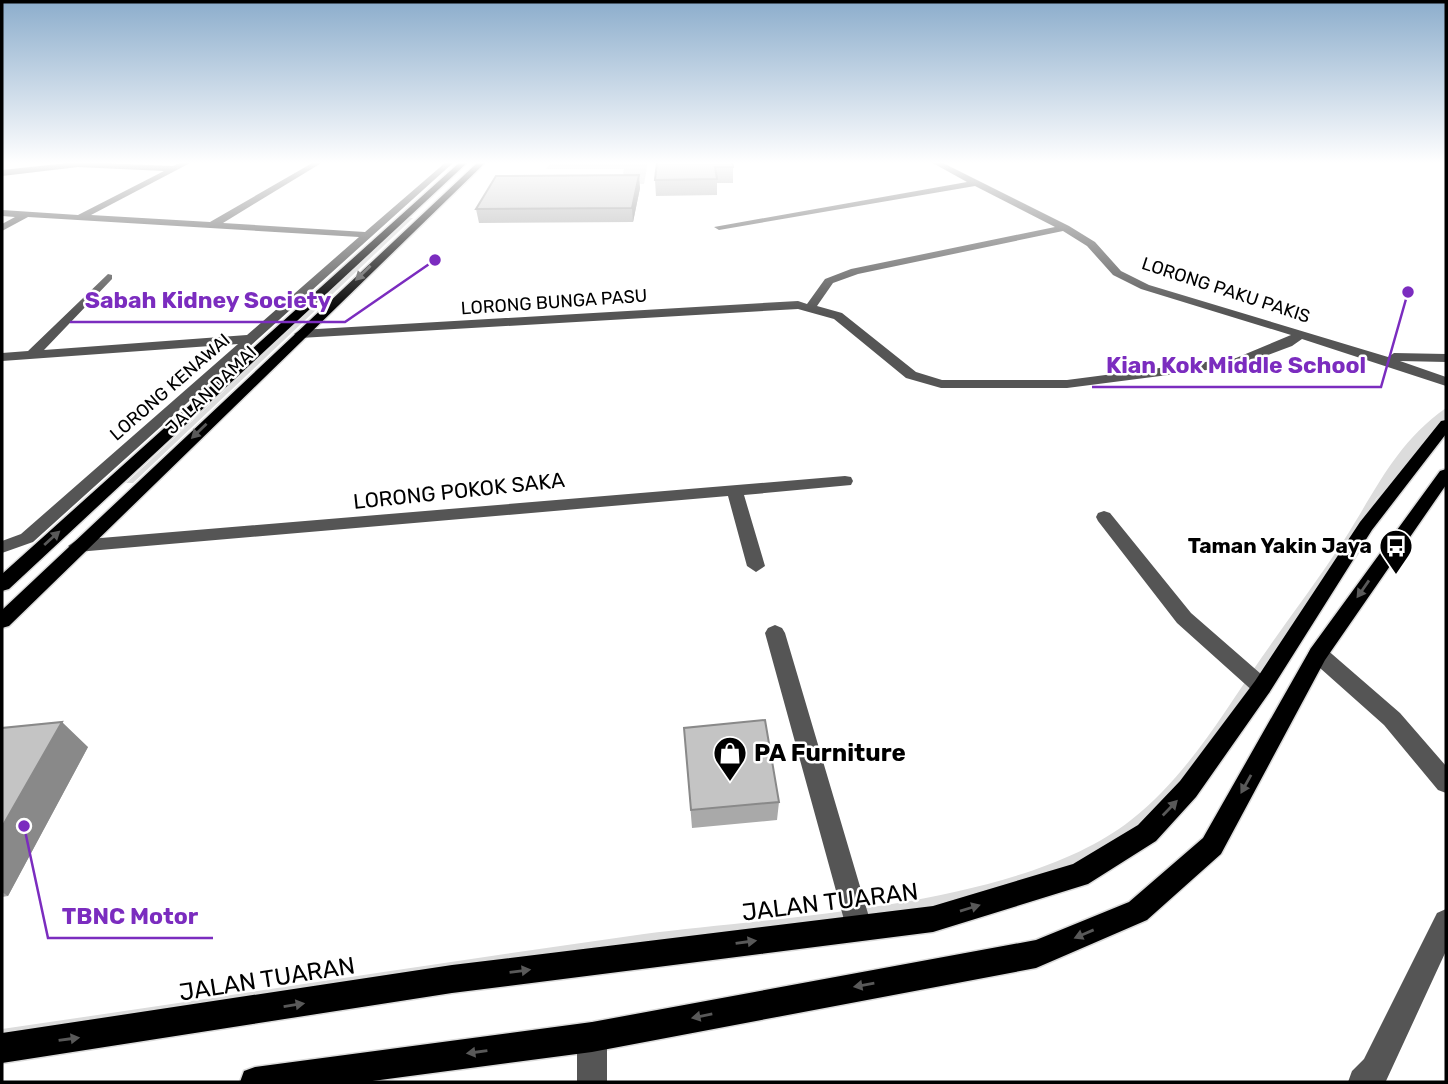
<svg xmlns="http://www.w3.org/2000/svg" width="1448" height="1084" font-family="Rubik,sans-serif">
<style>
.green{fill:#dcdcdc}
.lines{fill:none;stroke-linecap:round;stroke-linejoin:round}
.major-casing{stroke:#dbdbdb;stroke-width:3}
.minor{fill:#555;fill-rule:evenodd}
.major{fill:#000;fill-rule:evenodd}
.wall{fill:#a9a9a9}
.shaded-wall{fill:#898989}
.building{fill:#c4c4c4;stroke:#898989;stroke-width:2}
.oneway{fill:#595959}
.labels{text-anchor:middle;stroke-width:5;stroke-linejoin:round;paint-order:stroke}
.far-street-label{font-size:18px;fill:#000;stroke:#fff}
.street-label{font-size:21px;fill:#000;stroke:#fff}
.poi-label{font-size:21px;font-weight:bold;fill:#000;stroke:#fff;text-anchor:end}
.near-poi-label{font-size:24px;font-weight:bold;fill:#000;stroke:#fff;text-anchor:start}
.near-street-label{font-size:24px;fill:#000;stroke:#fff}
.leader{fill:none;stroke:#7b2cbf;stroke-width:2.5}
.callout-dot{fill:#7b2cbf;stroke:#fff;stroke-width:2.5}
.callout-label{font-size:23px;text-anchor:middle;font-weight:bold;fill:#7b2cbf;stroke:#fff;stroke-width:5;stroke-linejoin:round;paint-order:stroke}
</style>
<rect width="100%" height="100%" fill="#fff"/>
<path class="green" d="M552,162h96l-4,22 -23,-1 3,-14h-78z
M409,218h4l-280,265h-7z
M1446,408v26l-31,25 -39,40 -22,41 -151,217 -68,74 -46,29 -175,55 -912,124v-10c214,-31 427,-65 642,-95 138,-18 377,-27 487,-114 56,-44 91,-105 131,-163 27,-39 56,-77 82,-117 32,-50 52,-97 102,-132z"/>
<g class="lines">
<defs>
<path id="major" d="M460,162h8l-459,427 -7,2v-17z
M478,162h8l-477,464 -7,2v-18z
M1446,420v14l-74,96 -103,163 -73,104 -40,44 -68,43 -155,48 -481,61 -450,70v-30l450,-68 481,-59 140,-42 65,-39 42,-44 75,-100 105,-159 81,-101z
M1446,469v16l-121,175 -104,194 -74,66 -111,48 -444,84 -227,30h-125l4,-11 11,-4 337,-45 444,-82 93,-38 74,-64 108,-190 129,-177z"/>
</defs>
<use href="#major" class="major-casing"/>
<path class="minor" d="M77,162l96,4 9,-4h10l-101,53 119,7 104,-60h9l-100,61 142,9 81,-70h8l-421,380 -31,11v-12l19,-7 217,-190 -236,17v-8l26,-2 80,-77 4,1v4l-68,71 203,-15 112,-98 -331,-20 -26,14v-7l13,-7 -13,-1v-6l76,5 86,-44 -86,-4 -76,9v-6z
M931,162h10l128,64 26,16 26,29 28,14 239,72 6,-4 52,1v8l-46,-1 46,16v9l-144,-47 -10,7 -54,20 -171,22h-126l-35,-10 -72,-59 -36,-10 -498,29 -6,-4 6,-4 498,-29 9,3 18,-25 26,-10 204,-42 -80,-41 -256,44 -5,-3 253,-45zM1063,231l24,15 26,29 28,14 150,46 -55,23 -169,22h-125l-26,-8 -74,-59 -25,-7 16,-23 25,-9z
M845,476l6,1 2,4 -2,4 -107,10 21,71 -9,6 -9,-6 -19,-70 -651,56 -9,-6 9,-6z
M1104,511l6,2 81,100 78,68 3,6 -3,6 -7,3 -7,-3 -78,-70 -79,-102 -2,-4 2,-4z
M775,625l7,3 3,5 87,294 -4,9 -9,4 -9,-4 -4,-9 -81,-294 3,-5z
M1318,646l7,2 75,65 46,53v27l-8,-3 -54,-65 -73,-65 -3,-6 3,-6z
M1446,909v42l-60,130 -38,1 4,-11 12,-12 73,-146z
M592,1022l10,5 5,10v45h-30v-45l5,-10z"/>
<use href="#major" class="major"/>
</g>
<path class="wall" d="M657,162l76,5v16h-16v12l-61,1 -1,-16z
M640,188l-7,34 -154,1 -3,-14z
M2,728l86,19 -80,149 -6,1z
M684,728l95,74 -2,18 -85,8z"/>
<path class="shaded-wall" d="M639,175l1,13 -7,34 -1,-14z
M62,722l26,25 -80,149 -6,-4v-65z"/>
<path class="building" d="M657,162h75l1,5h-18l2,12 -62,1z
M639,175l-7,33 -156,1 20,-33z
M765,720l14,82 -88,8 -7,-82z
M62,722l-60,105v-99z"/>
<defs><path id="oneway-solid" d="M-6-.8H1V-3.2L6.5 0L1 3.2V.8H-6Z" transform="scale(1.75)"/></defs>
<g class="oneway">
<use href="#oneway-solid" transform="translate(363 273) rotate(136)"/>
<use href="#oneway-solid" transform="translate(199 431) rotate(136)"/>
<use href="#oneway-solid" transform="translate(52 538) rotate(-42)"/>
<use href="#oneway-solid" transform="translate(1363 589) rotate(125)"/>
<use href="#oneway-solid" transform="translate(1246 784) rotate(119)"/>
<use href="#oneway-solid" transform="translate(1170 808) rotate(-46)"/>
<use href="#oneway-solid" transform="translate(970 908) rotate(-17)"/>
<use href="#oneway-solid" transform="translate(1084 934) rotate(157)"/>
<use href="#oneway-solid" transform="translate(746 942) rotate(-8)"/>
<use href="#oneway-solid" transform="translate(520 971) rotate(-7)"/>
<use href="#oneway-solid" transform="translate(864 985) rotate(170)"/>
<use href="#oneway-solid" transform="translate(294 1005) rotate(-9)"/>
<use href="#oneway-solid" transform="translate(702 1016) rotate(169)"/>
<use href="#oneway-solid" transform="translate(69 1039) rotate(-8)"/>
<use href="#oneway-solid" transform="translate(477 1052) rotate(172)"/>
</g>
<linearGradient id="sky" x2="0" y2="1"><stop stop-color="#8cadcc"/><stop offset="0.52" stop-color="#fff"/><stop offset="1" stop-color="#fff" stop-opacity="0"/></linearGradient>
<rect width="1448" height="313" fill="url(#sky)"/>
<defs>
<symbol id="bus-pin" viewBox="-11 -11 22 30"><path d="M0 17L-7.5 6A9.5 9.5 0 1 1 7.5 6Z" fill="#000" stroke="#fff"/><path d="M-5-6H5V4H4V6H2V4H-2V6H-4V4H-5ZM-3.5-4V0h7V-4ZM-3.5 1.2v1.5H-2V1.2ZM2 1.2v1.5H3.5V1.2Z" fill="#fff"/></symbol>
<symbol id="shop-pin" viewBox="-11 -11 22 30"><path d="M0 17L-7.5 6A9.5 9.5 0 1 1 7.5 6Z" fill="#000" stroke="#fff"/><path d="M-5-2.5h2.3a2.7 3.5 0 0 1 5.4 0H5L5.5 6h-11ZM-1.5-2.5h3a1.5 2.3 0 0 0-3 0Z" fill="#fff"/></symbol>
</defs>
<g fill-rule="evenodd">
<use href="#bus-pin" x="1377" y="527" width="38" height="52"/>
<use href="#shop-pin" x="711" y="734" width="38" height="52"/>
</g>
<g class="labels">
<g class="far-street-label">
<text transform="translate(1226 290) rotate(18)" y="6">LORONG PAKU PAKIS</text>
<text transform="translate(554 302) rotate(-4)" y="6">LORONG BUNGA PASU</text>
<text transform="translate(170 387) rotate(-41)" y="6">LORONG KENAWAI</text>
<text transform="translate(211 390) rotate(-44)" y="6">JALAN DAMAI</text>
</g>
<g class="street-label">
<text transform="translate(459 491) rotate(-6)" y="7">LORONG POKOK SAKA</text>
</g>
<g class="poi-label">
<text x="1372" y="553">Taman Yakin Jaya</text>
</g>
<g class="near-poi-label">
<text x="754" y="761">PA Furniture</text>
</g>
<g class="near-street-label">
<text transform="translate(830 902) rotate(-7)" y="8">JALAN TUARAN</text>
<text transform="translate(267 979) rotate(-9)" y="8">JALAN TUARAN</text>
</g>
</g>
<path class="leader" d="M435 260L345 322H70M1408 292L1381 387H1092M24 826L48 938H213"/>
<g class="callout-dot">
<circle cx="435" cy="260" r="7"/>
<circle cx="1408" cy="292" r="7"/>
<circle cx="24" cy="826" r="7"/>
</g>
<g class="callout-label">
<text x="208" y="308">Sabah Kidney Society</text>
<text x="1236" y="373">Kian Kok Middle School</text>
<text x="130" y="924">TBNC Motor</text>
</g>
<rect width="1448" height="1084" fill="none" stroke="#000000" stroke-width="7"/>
</svg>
